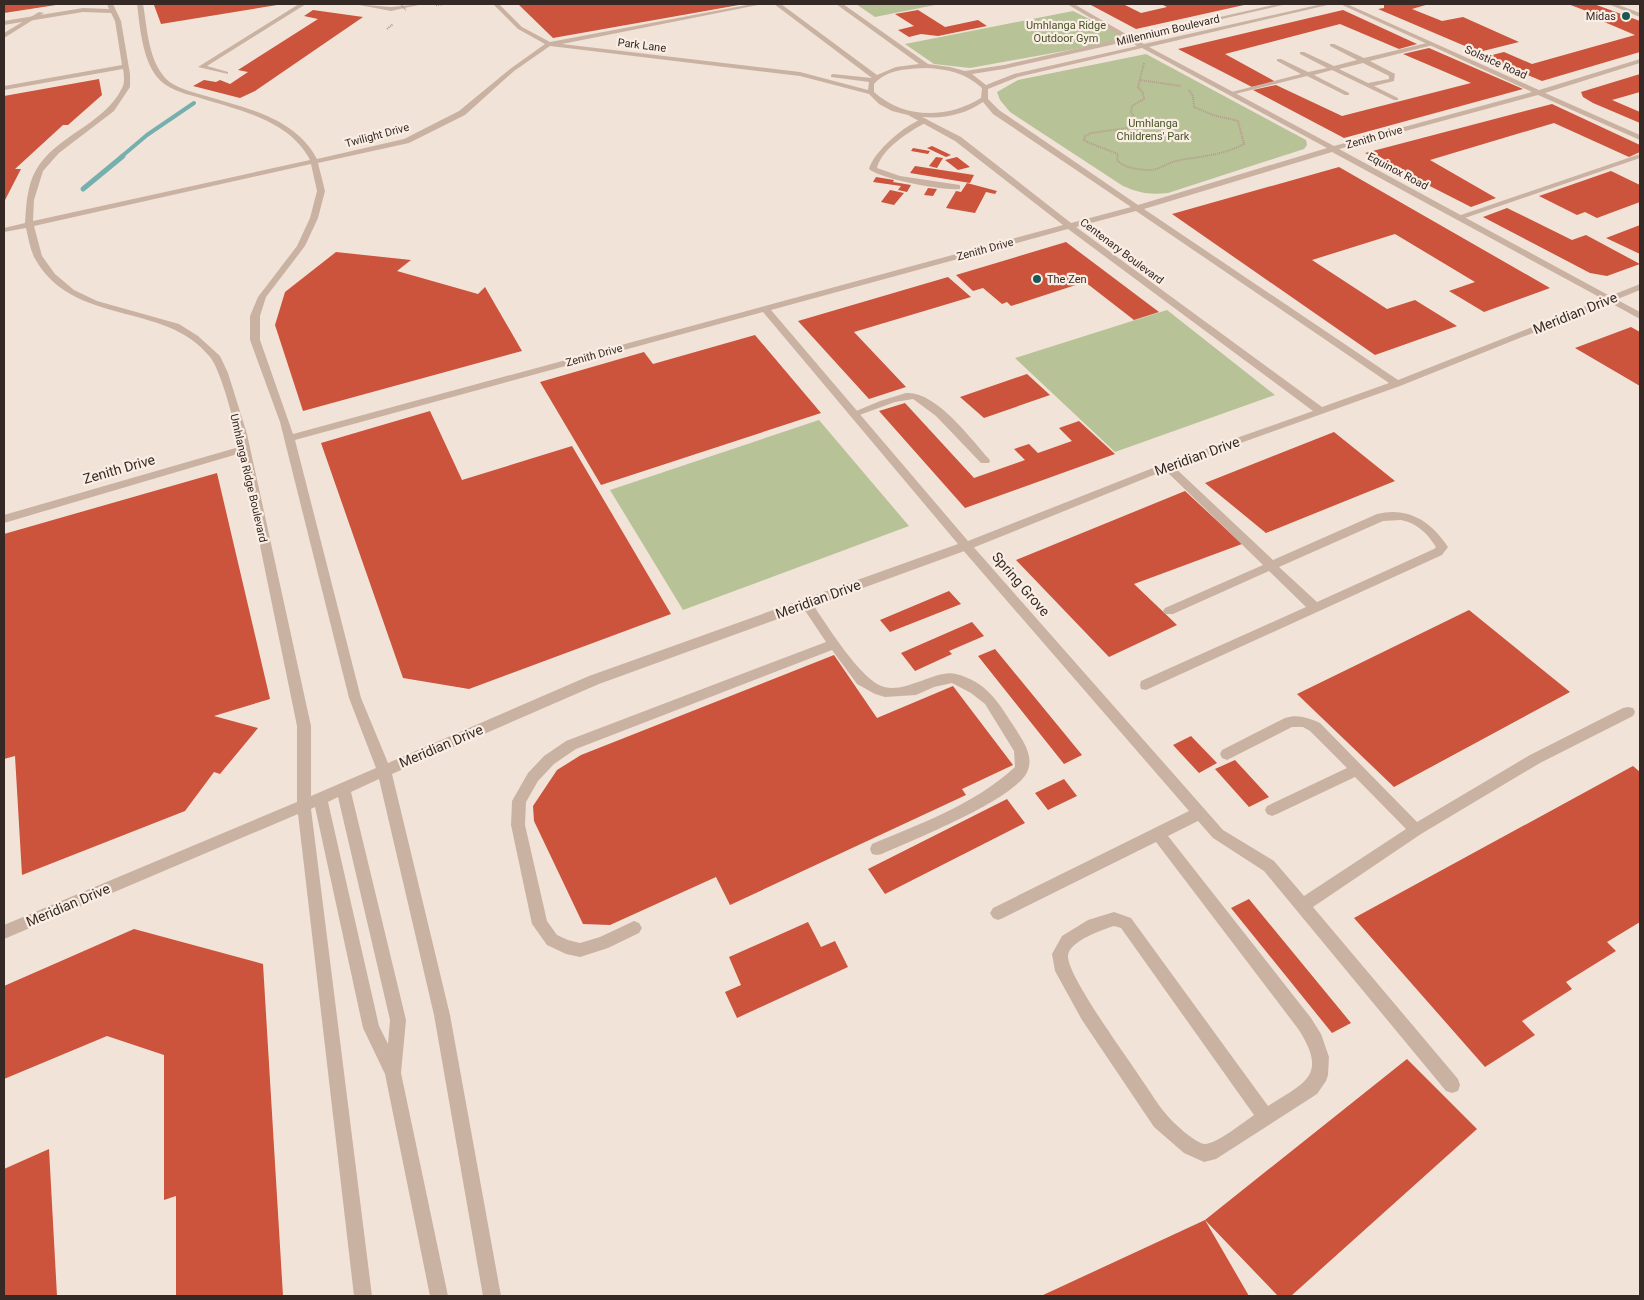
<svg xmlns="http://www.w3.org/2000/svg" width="1644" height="1300" font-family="Roboto,sans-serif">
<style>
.green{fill:#b7c297}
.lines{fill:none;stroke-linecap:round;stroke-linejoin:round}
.stream-far1{stroke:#75b0ae;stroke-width:4}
.stream{stroke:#75b0ae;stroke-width:5}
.building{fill:#cc533c}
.path{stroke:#b69c8d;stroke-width:2;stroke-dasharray:1 1;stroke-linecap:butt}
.service{fill:#cab2a3;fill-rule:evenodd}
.minor{fill:#cab2a3;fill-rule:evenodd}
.path-bridge{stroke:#b69c8d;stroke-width:2;stroke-dasharray:1 1;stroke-linecap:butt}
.poi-dot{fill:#195857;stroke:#faeee4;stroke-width:2}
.labels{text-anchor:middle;stroke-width:4.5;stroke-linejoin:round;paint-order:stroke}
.far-poi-label{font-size:11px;fill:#352926;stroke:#faeee4;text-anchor:end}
.far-park-label{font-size:11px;fill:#485428;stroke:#faeee4}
.far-street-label{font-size:11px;fill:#352926;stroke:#faeee4}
.street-label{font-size:14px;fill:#352926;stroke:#faeee4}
</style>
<rect width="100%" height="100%" fill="#f2e3d8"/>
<path class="green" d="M856,4h84l-65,13z
M1073,11l57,28 -160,29 -36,-4 -29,-20z
M1146,54l160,86 1,5 -3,4 -136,44c-18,2 -29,0 -45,-7l-113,-74 -10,-12 -3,-8 21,-12z
M1167,310l108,85 -160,57 -100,-94z
M819,420l90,106 -226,84 -73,-120z"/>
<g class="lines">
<path class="stream-far1" d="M121,157l26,-22 47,-32"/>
<path class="stream" d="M83,189l40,-33"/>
</g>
<path class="building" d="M4,4h52v1l-52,8z
M159,4h118v1l-116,19 -7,-19z
M518,4h221v1l-186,33z
M1089,4h34l18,9 26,-6 -4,-2 7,-1 74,1 -108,24z
M1384,4h45l-17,5 30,12 21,-4 56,25 -40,10 -101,-43 6,-1z
M1568,4h26l46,17v31l-98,29 -58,-24 20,-5 28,12 103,-29 -33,-14 8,-1z
M313,10l50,7 -108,74 -15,7 -47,-12 11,-6 12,2 4,-2 10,4 18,-12 -10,-2 80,-51 -14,-3z
M918,10l27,17 33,-7 9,6 -49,10 -17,-2 -12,3 -11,-7 16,-4 -19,-12z
M1343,10l74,34 -18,5 -59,-25 -115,30 51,28 -24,5 -74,-38z
M1429,48l94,41 -179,49 -91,-48 23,-5 66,31 129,-33 -68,-29z
M1640,74v18l-28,8 28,12v11l-47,-20 -10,-6 -2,-5z
M99,79l3,16 -34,30h-5l-48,44h6l-17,33v-106z
M1552,104l88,41v7l-11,5 -75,-34 -124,37 66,38 -25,9 -106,-54z
M932,146l19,9 -5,2 -19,-9z
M913,148l17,3 -2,3 -17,-3z
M936,157l7,1 -6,10 -8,-2z
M957,157l13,10 -12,3 -13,-10z
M915,166l59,9 -4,8 -60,-10z
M1339,167l211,121 -66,24 -35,-21 26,-9 -80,-48 -83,26 75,49 28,-9 42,26 -82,29 -203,-141z
M1611,171l29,14v17l-43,16 -12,-6 -8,3 -38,-19z
M876,177l18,3 -1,2 18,3 -4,7 -9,-2 3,-4 -28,-4z
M967,183l30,8 -2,3 -9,-2 -11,21 -29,-5 10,-17 5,1z
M928,188l9,1 -4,7 -9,-1z
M890,190l14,3 -10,12 -13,-3z
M1507,208l65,32 14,-5 54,29 -33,12 -17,-3 -107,-56z
M1640,225v29l-34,-16z
M1066,242l93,70 -25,8 -49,-38 -74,24 -4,-4 -5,2 -19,-16 -10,3 -17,-16z
M336,252l75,8 -14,11 81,23 7,-7 37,64 -219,60 -28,-86 10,-33z
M948,277l23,20 -117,35 52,55 -37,12 -71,-78z
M1631,327l9,5v54l-65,-38z
M755,335l66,78 -220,72 -61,-103 104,-30 9,12z
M1027,374l23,21 -66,23 -24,-21z
M905,403l69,75 51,-18 -11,-11 15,-5 9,9 34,-12 -13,-13 20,-7 36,33 -150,54 -86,-97z
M430,411l32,69 110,-34 99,168 -202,75 -66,-11 -82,-235z
M1334,432l61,49 -129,52 -61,-50z
M217,473l53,226 -56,17 44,12 -38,46 -6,-2 -29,39 -163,64 -7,-119 -11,3v-225z
M1185,491l57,53 -108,40 43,41 -68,32 -93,-97z
M949,591l12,13 -71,28 -10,-12z
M1469,610l101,82 -176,95 -97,-93z
M972,622l12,14 -35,15 3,3 -37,17 -14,-18z
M995,649l87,106 -18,9 -86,-108z
M834,655l43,63 76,-32 60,79 -51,24 4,6 -236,110 -14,-28 -106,48 -27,-1 -49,-103 -1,-15 24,-36 24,-15z
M1191,736l26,27 -18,10 -26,-28z
M1235,760l34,37 -20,10 -34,-38z
M1633,766l7,6v150l-33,20 9,9 -50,31 6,7 -50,32 13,14 -50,32 -131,-149z
M1064,779l13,17 -29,14 -13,-17z
M1007,799l18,24 -140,71 -17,-25z
M1249,899l102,124 -19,10 -101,-125z
M808,922l13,25 14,-6 13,26 -111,51 -12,-26 16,-7 -12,-28z
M134,929l129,35 20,332h-107v-100l-12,4v-145l-57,-19 -103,43v-93z
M1407,1059l70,70 -186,167h-13l-73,-76 44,76h-208l164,-76z
M49,1149l8,147h-53v-127z"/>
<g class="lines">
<path class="path" d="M436,5l9,-1
M387,29l6,-5
M1144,63l-6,24 5,6 1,6 -12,7 -1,6 5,8 -1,7 -44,6 -6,3 -1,4 3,2 31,12 -1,6c6,8 23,10 33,10 9,0 17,-7 26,-9 23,-5 46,-5 68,-17l-6,-23 -25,-6 -19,-8 -1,-11 -4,-6
M1140,80l41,6"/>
<path class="service" d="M299,4h7l-99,62 21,6v2l-30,-7z
M354,4l37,3 32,-3 -32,7z
M39,12l5,1 -40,25v-5z
M1431,42l2,1v2l-63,16 25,13 -1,7 -20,5 24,12v2h-4l-62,-30 -18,5 35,18v2h-4l-38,-19 -76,19 -3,-2 73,-19 -24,-13v-2h4l27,13 19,-4 -27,-14v-2h4l30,14 23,-6 -27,-14v-2h4l30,14zM1363,63l26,13v3l-21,4 -29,-14z
M924,118l4,2 -1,2c-17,9 -45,26 -50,46l23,8 60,9v4c-16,2 -80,-10 -91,-20 5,-18 37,-45 55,-51z
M1640,154v4l-178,61 -7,-2z
M1610,296l30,16v7l-33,-18 -2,-2z
M906,393c30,-2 64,45 83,66l1,2 -1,2h-8l-45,-47 -23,-17 -18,3 -41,15 -5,-3 31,-13z
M1167,463l4,1 102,96 104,-46c31,-8 55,8 71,33l-6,8 -296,135 -5,-1 -1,-4 1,-4 165,-74 -37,-36 -96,43h-8l-2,-3 2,-3 98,-43 -100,-97 -1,-2zM1401,520c16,3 26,13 35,27l-2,2 -117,53 -38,-35 104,-46z
M966,542l4,1 253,287 51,31 30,35 102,-67 -51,-52 -78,37 -5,2 -5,-2 -2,-4 2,-4 80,-38 -37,-37 -7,-4h-11l-65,33 -5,-2 -2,-4 2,-4 63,-32c13,-4 23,0 35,5l97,99 113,-67 93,-47 5,-1 5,1 2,4 -2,4 -93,47 -119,71 -108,73 145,172 2,6 -2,6 -6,2 -6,-2 -182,-220 -51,-33 -15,-17 -30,15 143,182 10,16 8,23 -1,18 -2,6 -9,13 -101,65 -12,3 -20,-9 -30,-26 -72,-107 -27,-49 -3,-17 10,-18 26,-16 26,-8 17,6 137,188c37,-24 60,-30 31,-76l-143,-188 -153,76 -5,2 -5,-2 -3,-5 3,-5 196,-97 -227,-262 -2,-3 2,-3zM1114,926l7,2 133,187c-10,7 -38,29 -49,29 -9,0 -34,-23 -39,-30 -8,-9 -15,-21 -22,-31 -14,-22 -77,-107 -76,-127 1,-15 34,-26 46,-30z
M806,599l4,1c14,21 47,74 69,85 23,12 57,-17 77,-11 30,8 41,26 57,51 8,13 21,29 15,45 -9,28 -117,71 -146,84l-5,1 -5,-1 -2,-5 2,-5c50,-21 103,-40 143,-77l-1,-16 -29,-47 -14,-11 -19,-10 -18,4 -18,8 -31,2 -10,-3 -18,-10 -25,-34 -256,99 -22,15 -16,17 -12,21 -1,23 22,96 10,14 11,5 12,3 20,-6 34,-16 5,2 3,5 -3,5 -31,15 -28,9 -14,-3 -19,-9 -15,-21 -21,-99 1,-24 16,-28 16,-17 22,-15 260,-99 -26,-39z"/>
<path class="minor" d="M107,4h6l8,17 9,53v13l-16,24 -55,42 -16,18 -9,29 -1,21 277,-61c-21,-41 -73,-50 -113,-63 -15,-4 -30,-8 -40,-20 -15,-19 -17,-50 -20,-73h6c4,23 5,51 19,70 8,12 24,16 37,20 42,13 96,22 118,65l87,-20 55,-28 51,-42 35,-25 -27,-15 -25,-25h6l23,23 28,15 202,-38h11l-201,40 238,28 68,18 1,-8 -38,-5v-2l2,-1 39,4 -98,-74h7l96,71 19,-8 23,-3 -83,-60h7l85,60 22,3 15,4 39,-6 120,-27 -57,-34h7l57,33 146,-33h10l-152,35 9,5 178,-40h10l-183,43 185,99 198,-54 -192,-88h7l192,86 101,-31v4l-95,30 95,42v5l-102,-45 -199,54 271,147 30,-12v6l-240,96 -229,82 -201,81 -371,135 -207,90 58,241 51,281h-18l-49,-281 -55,-236 -28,13 55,228 -5,53 47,223h-18l-45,-222 -22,-46 -48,-221 -4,2 61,487h-18l-56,-482 -294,125v-14l293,-123v-76l-56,-273 -237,70v-8l235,-68c-3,-19 -18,-77 -29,-90 -45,-57 -138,-29 -176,-100 -4,-9 -6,-20 -8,-29l-22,4v-4l21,-5c1,-17 2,-38 11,-53 20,-35 68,-45 86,-82 3,-5 2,-13 1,-19l-119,21v-4l118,-21 -7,-44 -4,-8 -28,-1 -79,13v-4l79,-13 26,1zM1129,41l8,5 -123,28 -28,11 -14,-11 32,-5zM550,46l250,30 69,18 10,10 13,7 16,4 47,26 108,84 -770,209 -33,-94v-24l6,-19 39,-51 13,-28 7,-27 -7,-28 91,-20 56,-28 49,-44zM1142,48l185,100 -189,57 -139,-95 -11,-11v-10l30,-12zM926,68c21,1 40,5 56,20l-1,10c-34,21 -77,21 -107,-6v-8c14,-15 33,-15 52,-16zM983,102l10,12 138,93 -60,16 -110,-86 -39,-20c22,2 44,-3 61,-15zM1332,152l271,147 -205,81 -254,-171zM311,164l6,27 -7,27 -13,28 -39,51 -8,19v24l30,82 69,276 27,70 -65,28v-70l-64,-292 -19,-61 -8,-17 -22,-20 -19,-12 -82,-23 -23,-11 -19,-16 -13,-18 -8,-30zM1136,211l253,172 -67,24 -246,-180zM1068,229l245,182 -150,53 -195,77 -197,-231zM763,312l195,232 -369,132 -201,87 -27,-65 -66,-258zM338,797l52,223 -2,24 -9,-18 -51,-224z
M1608,4h8l24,9v4z"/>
<path class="path-bridge" d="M400,4l6,6"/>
</g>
<g class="poi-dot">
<circle cx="1626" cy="16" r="5"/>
<circle cx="1037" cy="279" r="5"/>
</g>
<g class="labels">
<g class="far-poi-label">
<text x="1616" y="20">Midas</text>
<text x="1047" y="283" text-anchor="start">The Zen</text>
</g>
<g class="far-park-label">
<text x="1066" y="29">Umhlanga Ridge<tspan x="1066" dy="13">Outdoor Gym</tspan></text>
<text x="1153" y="127">Umhlanga<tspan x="1153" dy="13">Childrens' Park</tspan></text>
</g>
<g class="far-street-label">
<text transform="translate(1168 30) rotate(-13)" y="4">Millennium Boulevard</text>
<text transform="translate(642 45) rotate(7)" y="4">Park Lane</text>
<text transform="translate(1496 62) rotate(24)" y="4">Solstice Road</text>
<text transform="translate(377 135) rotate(-15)" y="4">Twilight Drive</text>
<text transform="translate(1374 137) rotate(-16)" y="4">Zenith Drive</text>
<text transform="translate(1398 171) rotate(28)" y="4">Equinox Road</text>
<text transform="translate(985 249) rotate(-15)" y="4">Zenith Drive</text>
<text transform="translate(1122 251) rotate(37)" y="4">Centenary Boulevard</text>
<text transform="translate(594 355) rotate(-15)" y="4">Zenith Drive</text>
<text transform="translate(249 478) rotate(77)" y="4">Umhlanga Ridge Boulevard</text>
</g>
<g class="street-label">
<text transform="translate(1575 313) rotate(-22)" y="5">Meridian Drive</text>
<text transform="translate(1197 456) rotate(-20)" y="5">Meridian Drive</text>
<text transform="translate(119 469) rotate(-16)" y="5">Zenith Drive</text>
<text transform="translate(1021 584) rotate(49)" y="5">Spring Grove</text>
<text transform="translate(818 599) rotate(-20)" y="5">Meridian Drive</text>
<text transform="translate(441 746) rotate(-23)" y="5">Meridian Drive</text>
<text transform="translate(68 905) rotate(-23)" y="5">Meridian Drive</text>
</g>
</g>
<rect width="1644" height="1300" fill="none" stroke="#352926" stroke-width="10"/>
</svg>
